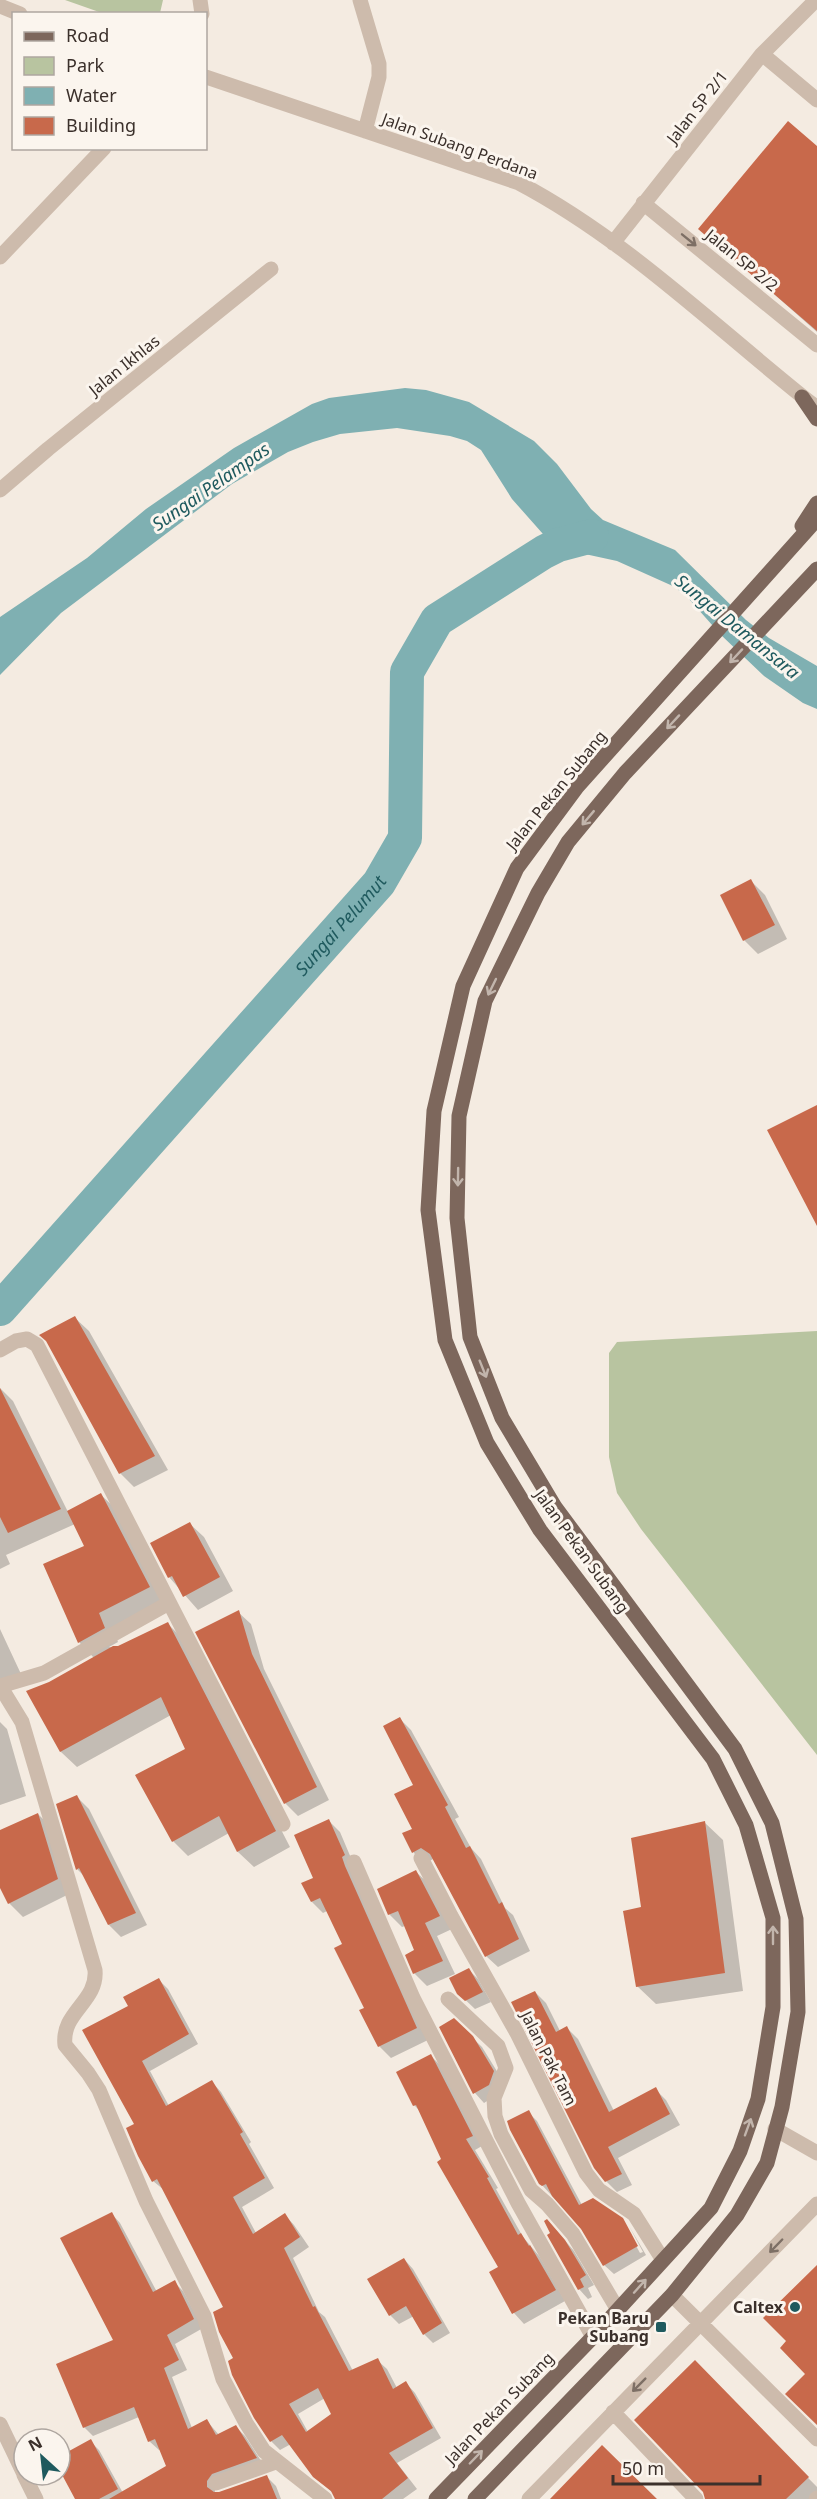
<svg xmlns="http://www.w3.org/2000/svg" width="817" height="2499" font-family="'Noto Sans',sans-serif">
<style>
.green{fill:#b8c4a0}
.water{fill:#7fb0b2}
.shadow{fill:#0003;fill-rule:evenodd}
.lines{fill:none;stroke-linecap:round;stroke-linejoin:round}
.river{stroke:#7fb0b2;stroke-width:34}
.building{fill:#c8694b;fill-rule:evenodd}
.minor{stroke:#cdbbac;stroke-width:15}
.major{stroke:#7d675c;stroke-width:15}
.oneway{stroke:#7d6f65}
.oneway2{stroke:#c2b5ac}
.poi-dot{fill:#1f5a5e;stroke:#fbf5ee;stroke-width:2}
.labels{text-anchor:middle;stroke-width:6;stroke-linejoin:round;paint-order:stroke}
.street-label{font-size:16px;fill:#3b302b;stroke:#fbf5ee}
.poi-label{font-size:16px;font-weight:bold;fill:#3b302b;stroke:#fbf5ee;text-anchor:end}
.water-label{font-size:18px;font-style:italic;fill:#1f5a5e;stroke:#fbf5ee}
</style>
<rect width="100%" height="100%" fill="#f4ebe1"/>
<path class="green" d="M65,0h98l-3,13h-58z
M817,1331v424l-176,-226 -24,-36 -8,-36v-104l8,-11z"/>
<path class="water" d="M405,388l21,2 43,12 65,39 23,23 34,45 12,11 72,30 71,70 23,18 48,28v43l-14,-6 -39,-27 -43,-41 -32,-36 -14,-12 -58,-26 -46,-10 -13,-6 -15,-11 -31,-35 -31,-49 -14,-9 -17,-5 -53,-8 -57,6 -27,8 -25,10 -56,32 -171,129 -61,62v-58l87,-59 59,-49 88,-61 78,-44 17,-6z"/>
<path class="shadow" d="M817,148v184l-117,-103z
M751,881l14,14 22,44 -29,15 -14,-14z
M75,1318l14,13 79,139 -34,17 -14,-14 -72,-132z
M0,1388l13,13 55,111 33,-17 14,13 48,93 -51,27 6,14 -9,5 9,1 50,-24 15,15 107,208 -36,20 -16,-15 -9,-19 -41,23 -15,-15 14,-91 -16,-35 -94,52 -16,-15 -33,-61 21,-8 45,-25 -15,-16 7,-95 -11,-23 -69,31 4,9 -10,5z
M190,1524l14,13 29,54 -35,19 -29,-33z
M238,1612l13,12 13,45 65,131 -31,16 -13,-13z
M0,1629l21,45 -21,11z
M400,1719l11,11 48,87 -4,2 16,29 10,11 24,49 8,7 17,36 -32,16 -12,-11 -53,-97 -8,5 -11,-11 -10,-19 10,-5 1,-44z
M0,1722l7,7 19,67 -26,9z
M77,1797l12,12 58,116 -26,12 -12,-12 -24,-48 -8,-8z
M38,1814l14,14 19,65 -48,24 -14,-14 -9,-18v-53z
M328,1820l12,12 88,208 -37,18 -12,-12 -35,-101 -17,-34 -4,2 -11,-11z
M704,1822l19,18 20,151 -87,13 -19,-18 6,-78z
M416,1872l13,12 23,45 -15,7 18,38 -28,12 -13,-13 2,-22 -11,-25 -3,1 -13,-13z
M469,1970l9,9 13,23 -16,7 -17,-16z
M159,1980l9,9 30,55 -48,27 19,35 43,-24 9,10 30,50 -2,2 25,44 -32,19 14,26 29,-18 9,10 15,22 -16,11 26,54 6,5 28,54 24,-11 10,9 10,19 9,-5 9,10 26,45 -44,25 20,26 -14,10h-67l-2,-5 -20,-18 -23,-32 -11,6 -9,-9 -36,-83 -10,-51 -61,-117 -11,-9 -17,-57 -6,-117zM325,2398l8,16 -25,18 -10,-18z
M535,1992l11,11 14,28 7,-3 11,11 36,72 41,-22 11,11 14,25 -62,33 14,27 -15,7 -11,-11z
M454,2020l28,27 21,34 -5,13 -14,9 -9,-10 -34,-66z
M431,2056l10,10 41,80 -7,4 23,38 -2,1 27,48 17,20 25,44 -41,23 -10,-11 -23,-40 9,-5 -80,-157 -6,-6z
M528,2112l9,9 45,84 41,17 17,31 3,-1 -14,-26 17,29 -32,19 -10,-9 -22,-37 -42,-45z
M111,2213l9,10 37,69 17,-10 9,9 20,37 -28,16 12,26 -15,7 20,51 15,-7 12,14 17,-8 9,9 20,31 -50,23v4l52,-17 9,9 5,13h-204l-17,-31v-10l30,-17 9,9 24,43 45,-26 -7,-18 -2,1 -10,-9 -10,-24 -46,19 -9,-9 31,-86z
M556,2230l18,21 20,34 -6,3 4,9 -4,2 -9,-10 -30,-53z
M404,2259l9,10 37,64 -17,10 -9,-9 -10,-18 -15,8 -9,-9z
M695,2362l122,125v9l-3,3h-108z"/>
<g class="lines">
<path class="river" id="s1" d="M0,1309l379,-426 26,-45 2,-166 30,-52 107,-68 14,-7 34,-9"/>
</g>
<path class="building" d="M788,121l29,25v185l-119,-102z
M751,879l24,46 -32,16 -23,-46z
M817,1105v121l-50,-96z
M75,1316l80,140 -36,18 -73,-133 -7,-6z
M0,1388l61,121 -53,24 -8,-16z
M101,1493l49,94 -51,26 6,15 -27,15 -35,-79 41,-18 -17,-35z
M190,1522l30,55 -37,20 -11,-21 -4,2 -18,-35z
M239,1610l13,44 65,133 -33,17 -89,-172z
M168,1622l108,209 -39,21 -18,-36 -47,26 -37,-67 50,-26 -24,-52 -101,55 -34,-61 23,-9 64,-36h5z
M400,1717l48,88 -3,2 21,41 4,-2 29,58 3,-2 17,37 -34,18 -55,-103 -9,-6 -9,5 -10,-20 10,-4 -18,-35 19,-9 -30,-59z
M77,1795l59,118 -28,12 -29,-57 -3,2 -20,-66z
M38,1813l20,66 -50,25 -8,-16v-58z
M329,1819l16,36 -3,2 3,9 72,162 -39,19 -19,-37 5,-2 -30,-60 8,-4 -22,-46 -9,4 -10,-19 12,-5 -19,-43z
M705,1821l20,152 -89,14 -13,-76 18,-4 -10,-69z
M416,1870l24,46 -15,7 18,38 -30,13 -8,-19 9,-5 -16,-39 -10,4 -11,-26z
M469,1968l14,24 -18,9 -8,-7 -8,-16z
M159,1978l30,56 -47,27 24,45 46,-26 31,52 -3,2 25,44 -32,19 20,37 32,-21 15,24 -16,11 29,59 2,-1 34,65 29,-13 15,31 13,-8 27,47 -44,25 19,25 -26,21h-47l-4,-8 -18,-14 -31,-42 -12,7 -16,-24 -22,-43 -4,-14 5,-3 -14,-26 -6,-20 10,-5 -66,-128 -5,3 -14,-26 -12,-28 8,-4 -52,-94 46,-24 -5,-9zM318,2388l13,26 -25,18 -17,-28z
M535,1991l21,41 11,-6 42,86 47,-25 14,27 -62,33 14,27 -17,8 -11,-14 -83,-166z
M454,2018l19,18 21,35 -5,14 -16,9 -34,-67z
M431,2054l42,82 -7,3 23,38 -2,1 31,57 3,-2 8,13 1,-1 26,45 -44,24 -23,-42 9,-5 -61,-105 4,-3 -25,-54 -3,1 -17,-34z
M529,2110l50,95 14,-7 30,20 15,28 -35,20 -22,-37 -29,-33 -6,-12 -4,2 -3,-2 -29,-54 -3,-9z
M112,2212l41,80 22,-12 19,39 -27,16 12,25 -15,8 24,61 19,-10 9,16 20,-10 21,33 -45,16 -5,7v6l7,5h5l48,-17 10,24h-168l57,-33 -11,-27 -7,3 -14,-35 -51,21 -27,-64 57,-24 -53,-102z
M547,2219l18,21 21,35 -6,4 4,8 -6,3 -31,-55 3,-2 -6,-12z
M404,2258l38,65 -19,12 -17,-29 -17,10 -22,-37z
M817,2265v160l-32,-31 20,-20 -25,-26 6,-7 -23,-23z
M695,2360l114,117 -23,22h-81l-2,-7 -69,-72z
M91,2439l27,50 -19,10h-24l-15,-28v-15z
M602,2445l55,54h-107z"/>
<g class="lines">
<path class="minor" d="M200,0l2,14
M360,0l19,64v13l-14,54
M0,6l20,8
M762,54l55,46
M206,77l313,106c108,57 198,146 293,221
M643,203l174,142
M613,243l149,-189 54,-54
M0,257l104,-109
M0,490l48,-41 223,-180
M0,1350l16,-9 11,-2 10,6 246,479
M0,1686l22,36 73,248c3,32 -34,42 -30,75l23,28 11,17 47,111 58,115 19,63 23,44 18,28 61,48
M0,1686l44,-13 125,-70
M421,1858l30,58 66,117 69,140 13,17 35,24 29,46
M354,1862l59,136 105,205 75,134
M448,1999l50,47 8,22 -12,30 1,18 6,18 30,56 16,14 26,30 45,76
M775,2129l42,24
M672,2295l145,144
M613,2412l83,87
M0,2424l24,50
M24,2475l12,24
M216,2483l60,-21
M529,2499l288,-295
M816,2499l1,-1"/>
<path class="major" d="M802,397l15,22
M802,526l15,-23
M436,2499l157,-162 118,-129 29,-57 18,-52 15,-92v-89l-27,-93 -33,-66 -173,-229 -53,-87 -42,-103 -17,-130 6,-99 29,-125 54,-118 60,-81 240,-268
M475,2499l197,-204 65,-80 30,-52 15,-56 16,-95 -2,-93 -24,-96 -37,-74 -180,-242 -53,-89 -32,-81 -13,-119 2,-102 26,-115 53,-108 30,-51 57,-69 192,-204"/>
</g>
<defs><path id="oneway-shaft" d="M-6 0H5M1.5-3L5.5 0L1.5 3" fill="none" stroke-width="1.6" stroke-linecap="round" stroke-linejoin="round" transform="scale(1.5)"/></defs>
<g class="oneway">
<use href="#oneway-shaft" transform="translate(689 240) rotate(39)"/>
<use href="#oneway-shaft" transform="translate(776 2246) rotate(134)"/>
<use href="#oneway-shaft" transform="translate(639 2385) rotate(135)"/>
</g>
<g class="oneway2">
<use href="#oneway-shaft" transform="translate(736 656) rotate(133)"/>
<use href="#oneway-shaft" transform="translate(673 722) rotate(133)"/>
<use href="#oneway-shaft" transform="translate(588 818) rotate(130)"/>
<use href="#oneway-shaft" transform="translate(492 987) rotate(116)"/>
<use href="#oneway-shaft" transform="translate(458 1177) rotate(91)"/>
<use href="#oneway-shaft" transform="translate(483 1369) rotate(68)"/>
<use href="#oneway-shaft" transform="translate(773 1935) rotate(-90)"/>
<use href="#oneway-shaft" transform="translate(748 2127) rotate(-70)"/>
<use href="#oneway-shaft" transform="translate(640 2286) rotate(-48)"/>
<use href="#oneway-shaft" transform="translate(476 2457) rotate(-46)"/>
</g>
<g class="poi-dot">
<circle cx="795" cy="2307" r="6"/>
<rect x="655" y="2321" width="12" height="12" rx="3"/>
</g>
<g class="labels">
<g class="street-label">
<text transform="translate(697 107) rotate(-52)" y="6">Jalan SP 2/1</text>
<text transform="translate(460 146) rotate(20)" y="6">Jalan Subang Perdana</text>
<text transform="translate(742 260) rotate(39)" y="6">Jalan SP 2/2</text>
<text transform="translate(124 365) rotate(-39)" y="6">Jalan Ikhlas</text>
<text transform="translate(556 790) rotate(-51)" y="6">Jalan Pekan Subang</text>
<text transform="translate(582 1551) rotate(54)" y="6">Jalan Pekan Subang</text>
<text transform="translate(549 2058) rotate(63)" y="6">Jalan Pak Tam</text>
<text transform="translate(499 2408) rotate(-46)" y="6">Jalan Pekan Subang</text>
</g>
<g class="poi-label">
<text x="783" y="2313">Caltex</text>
<text x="649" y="2324">Pekan Baru<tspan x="649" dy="18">Subang</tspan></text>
</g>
<g class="water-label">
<text transform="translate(211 487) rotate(-35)" y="6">Sungai Pelampas</text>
<text transform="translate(737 627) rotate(39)" y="6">Sungai Damansara</text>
<text dy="6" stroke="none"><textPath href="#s1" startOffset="513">Sungai Pelumut</textPath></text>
</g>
</g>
<rect x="12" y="12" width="195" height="138" fill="#fbf5ee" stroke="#aea6a0" stroke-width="1.5"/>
<rect x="24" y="32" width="30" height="9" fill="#7d675c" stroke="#aea6a0" stroke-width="1.5"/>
<text x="66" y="42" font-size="18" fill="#3b302b">Road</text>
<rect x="24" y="57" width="30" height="18" fill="#b8c4a0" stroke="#aea6a0" stroke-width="1.5"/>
<text x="66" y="72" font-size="18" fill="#3b302b">Park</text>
<rect x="24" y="87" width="30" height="18" fill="#7fb0b2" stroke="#aea6a0" stroke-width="1.5"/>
<text x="66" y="102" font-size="18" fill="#3b302b">Water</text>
<rect x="24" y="117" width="30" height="18" fill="#c8694b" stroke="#aea6a0" stroke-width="1.5"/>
<text x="66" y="132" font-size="18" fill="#3b302b">Building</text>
<g transform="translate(42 2457) rotate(333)"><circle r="28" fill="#fbf5ee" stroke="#aea6a0" stroke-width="1.5"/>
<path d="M0-4.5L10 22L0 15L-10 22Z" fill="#1f5a5e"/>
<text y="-9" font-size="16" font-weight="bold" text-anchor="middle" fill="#3b302b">N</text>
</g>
<path d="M613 2475v9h147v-9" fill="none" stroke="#3b302b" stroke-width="3"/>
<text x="622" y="2475" font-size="18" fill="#3b302b" stroke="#fbf5ee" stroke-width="4.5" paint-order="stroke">50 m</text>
</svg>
